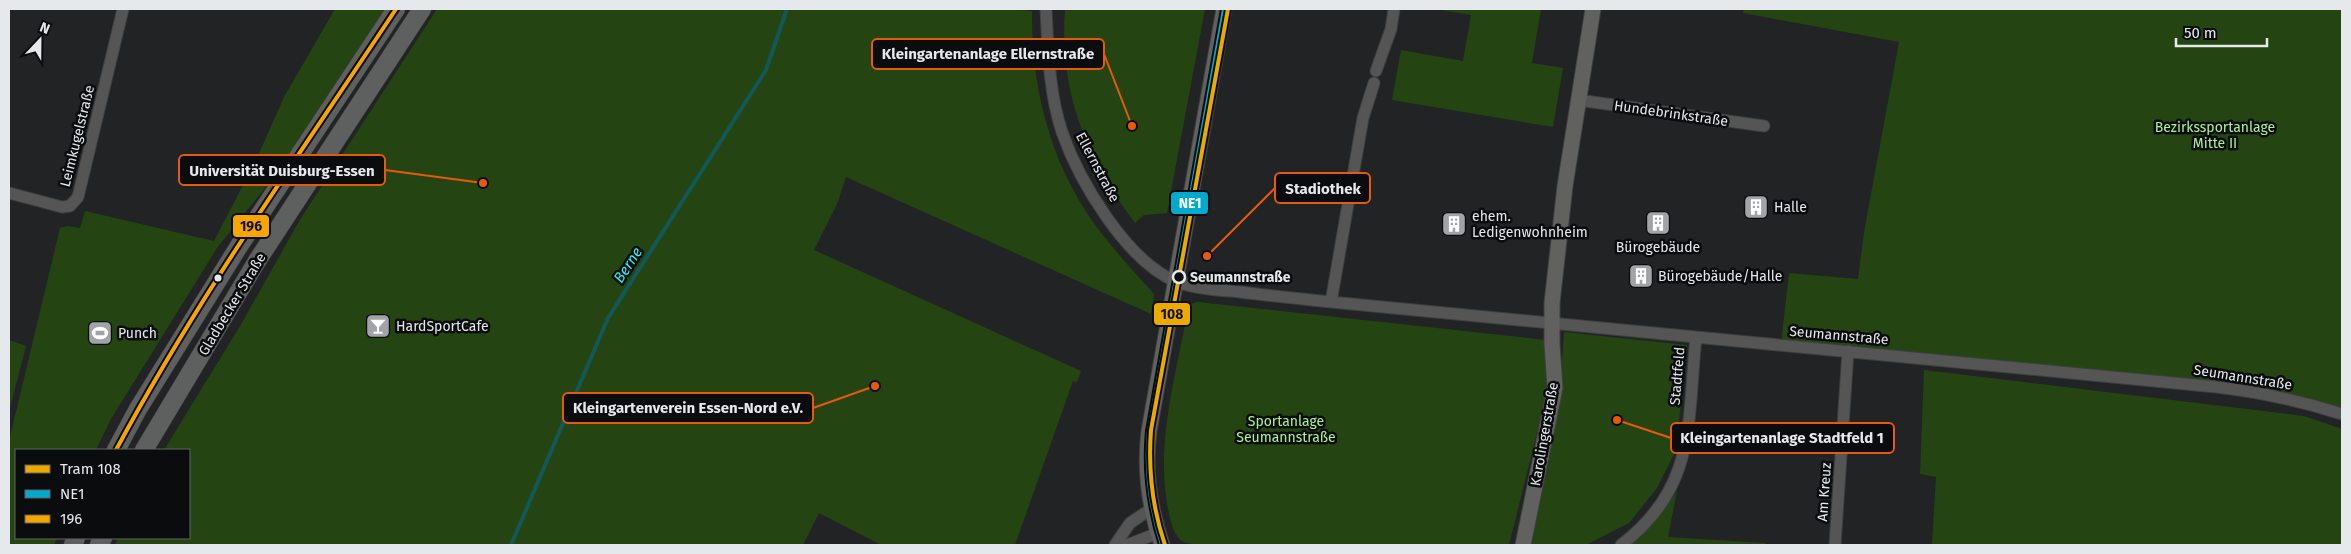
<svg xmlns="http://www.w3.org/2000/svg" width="2351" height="554" font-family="'Fira Sans',sans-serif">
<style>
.green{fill:#244512}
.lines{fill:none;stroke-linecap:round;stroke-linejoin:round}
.stream{stroke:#135858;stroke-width:4}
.street-casing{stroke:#3d3f40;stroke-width:13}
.secondary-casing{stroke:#3d3f40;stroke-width:17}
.primary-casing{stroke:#3d3f40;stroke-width:19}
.street{stroke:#565555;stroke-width:11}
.secondary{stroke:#616160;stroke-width:15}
.primary{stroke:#5e5f5f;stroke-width:18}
.bus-1-casing{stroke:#0a0c0e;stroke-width:8}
.bus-2-casing{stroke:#0a0c0e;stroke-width:8}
.bus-1{stroke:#00a9ce;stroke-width:4}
.bus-2{stroke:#f7a600;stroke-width:4}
.tram-1-casing{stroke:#0a0c0e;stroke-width:8}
.tram-1{stroke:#eca900;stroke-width:4}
.stop-dot{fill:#0a0c0e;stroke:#e6e9ec;stroke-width:2.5}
.bus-dot{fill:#e6e9ec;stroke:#0a0c0e;stroke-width:2}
.labels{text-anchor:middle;stroke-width:5;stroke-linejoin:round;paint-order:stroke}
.street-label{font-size:14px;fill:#e6e9ec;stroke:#0a0c0e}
.park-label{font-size:14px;fill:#adf08f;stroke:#0a0c0e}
.poi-label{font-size:14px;fill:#e6e9ec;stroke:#0a0c0e;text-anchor:start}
.stop-label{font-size:14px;font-weight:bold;fill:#e6e9ec;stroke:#0a0c0e;text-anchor:start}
.water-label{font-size:15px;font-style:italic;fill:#2af3f4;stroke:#0a0c0e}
.leader{fill:none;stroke:#e8590c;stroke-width:2}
.callout-dot{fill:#e8590c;stroke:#0a0c0e;stroke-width:2}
.callout{fill:#0a0c0e;stroke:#e8590c;stroke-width:2}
.callout-label{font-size:15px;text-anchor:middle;font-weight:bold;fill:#e6e9ec}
.line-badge{stroke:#0a0c0e;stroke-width:2}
.badge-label{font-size:14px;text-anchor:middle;font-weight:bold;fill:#fff}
.pale-badge-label{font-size:14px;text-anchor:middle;font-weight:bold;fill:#111}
</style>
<rect width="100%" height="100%" fill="#212325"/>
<path class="green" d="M335,9h58l-71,108 -105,131 -106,171 -15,31h-80v88h41l-3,7h-45v-104l51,-213 7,-2 13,2 5,-17 129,30 43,-83 27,-61z
M437,9h572l23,2c-1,82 21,163 74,228 15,19 32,37 48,55l-3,20 -305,-137 -9,27 -23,46 267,121 -4,11 -4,-1 -58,164h-134l-62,-32 -16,32h-688l3,-7h71v-88h-25l76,-124 61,-108z
M1065,9h140l-38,204 -23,2 -9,8c-49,-65 -76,-131 -70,-214z
M1435,9h106l-9,54 31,5 -10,59 -161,-27 9,-50 62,11 8,-46z
M1744,9h598v403l-36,-12 -525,-57 8,-70 69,6 6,-47 35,-190 -156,-29z
M1198,302l348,38 2,49 -39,156h-308c-5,-1 -15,-1 -19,-4 -7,-5 -10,-15 -12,-23 -17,-68 6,-142 18,-209l3,-5z
M1564,332l123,13 -11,105 -19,38 -28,35 -43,22h-56l30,-154z
M9,340l17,6 -17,66z
M1924,370l380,46 38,13v116h-410l4,-68 -16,-3z
M1677,491l-9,46 97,6v2h-139l37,-35z"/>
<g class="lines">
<path class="stream" d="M511,545l97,-227 158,-248 21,-61"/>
<defs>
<path id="street" d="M1046,9c2,41 3,84 16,123 17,49 65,130 115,150 20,7 42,8 63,10 31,4 61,7 91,10l885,85c43,5 85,14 126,27
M1376,71l15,-42 3,-20
M1578,100l186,26
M9,193l53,14 8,-1 8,-9 45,-188
M1331,302l32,-184 11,-35
M1115,545l15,-22 21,-14
M1127,545l31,-12
M1621,545c76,-58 66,-122 75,-208
M1835,545l13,-194"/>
<path id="secondary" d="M1162,545c-13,-38 -18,-74 -13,-114l75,-422
M1523,545l32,-157 -3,-44v-41l13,-117 28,-177"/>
<path id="primary" d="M116,450l22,-41 101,-163 157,-237
M144,450l113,-189 165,-252
M73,545l3,-7
M99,545l4,-7"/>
</defs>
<use href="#street" class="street-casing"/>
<use href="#secondary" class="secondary-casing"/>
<use href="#primary" class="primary-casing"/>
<use href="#street" class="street"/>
<use href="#secondary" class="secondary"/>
<use href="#primary" class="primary"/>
<defs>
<path id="bus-1" d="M1162,545c-12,-38 -17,-74 -13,-114l75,-422"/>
<path id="bus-2" d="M116,450c82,-153 184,-296 280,-441"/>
</defs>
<use href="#bus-1" class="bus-1-casing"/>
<use href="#bus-2" class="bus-2-casing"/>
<use href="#bus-1" class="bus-1"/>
<use href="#bus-2" class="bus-2"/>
<defs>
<path id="tram-1" d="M1165,545c-13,-38 -17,-75 -14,-115l77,-421"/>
</defs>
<use href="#tram-1" class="tram-1-casing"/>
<use href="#tram-1" class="tram-1"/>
</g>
<defs>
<symbol id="building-square" viewBox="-11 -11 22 22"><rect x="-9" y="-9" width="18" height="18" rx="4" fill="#a1a4a6" stroke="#0a0c0e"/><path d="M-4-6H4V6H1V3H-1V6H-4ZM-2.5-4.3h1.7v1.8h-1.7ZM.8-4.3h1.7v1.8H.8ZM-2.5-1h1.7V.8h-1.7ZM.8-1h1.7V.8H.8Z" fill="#fff"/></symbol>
<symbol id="bar-square" viewBox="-11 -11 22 22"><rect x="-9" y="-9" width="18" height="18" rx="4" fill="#a1a4a6" stroke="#0a0c0e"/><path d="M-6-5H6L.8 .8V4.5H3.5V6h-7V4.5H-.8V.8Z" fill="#fff"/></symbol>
<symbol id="stadium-square" viewBox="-11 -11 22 22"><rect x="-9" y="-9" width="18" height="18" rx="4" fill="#a1a4a6" stroke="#0a0c0e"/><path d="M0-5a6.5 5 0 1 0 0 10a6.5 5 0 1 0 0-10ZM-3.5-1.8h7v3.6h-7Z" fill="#fff"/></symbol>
</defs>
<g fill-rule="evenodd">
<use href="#building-square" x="1742" y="193" width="28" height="28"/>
<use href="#building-square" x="1644" y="209" width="28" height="28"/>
<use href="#building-square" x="1440" y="210" width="28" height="28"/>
<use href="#building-square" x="1627" y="262" width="28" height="28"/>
<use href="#bar-square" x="364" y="312" width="28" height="28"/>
<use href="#stadium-square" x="86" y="319" width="28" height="28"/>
</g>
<circle class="stop-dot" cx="1179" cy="277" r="6"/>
<circle class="bus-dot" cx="218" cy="278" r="4.5"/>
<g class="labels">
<g class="street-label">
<text transform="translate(1671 113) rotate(8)" y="5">Hundebrinkstraße</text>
<text transform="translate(77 136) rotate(-76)" y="5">Leimkugelstraße</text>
<text transform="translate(1098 167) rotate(62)" y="5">Ellernstraße</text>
<text transform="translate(232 304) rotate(-59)" y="5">Gladbecker Straße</text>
<text transform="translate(1839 335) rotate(5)" y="5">Seumannstraße</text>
<text transform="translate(1677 376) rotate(-85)" y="5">Stadtfeld</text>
<text transform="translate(2243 377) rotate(9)" y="5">Seumannstraße</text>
<text transform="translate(1544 434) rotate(-80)" y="5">Karolingerstraße</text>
<text transform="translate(1824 492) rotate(-86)" y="5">Am Kreuz</text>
</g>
<g class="park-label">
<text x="2215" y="132">Bezirkssportanlage<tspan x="2215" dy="16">Mitte II</tspan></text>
<text x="1286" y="426">Sportanlage<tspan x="1286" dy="16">Seumannstraße</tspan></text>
</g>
<g class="poi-label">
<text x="1774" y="212">Halle</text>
<text x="1472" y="221">ehem.<tspan x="1472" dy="16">Ledigenwohnheim</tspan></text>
<text x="1658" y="252" text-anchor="middle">Bürogebäude</text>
<text x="1658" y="281">Bürogebäude/Halle</text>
<text x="396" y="331">HardSportCafe</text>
<text x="118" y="338">Punch</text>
</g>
<g class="stop-label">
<text x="1190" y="282">Seumannstraße</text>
</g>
<g class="water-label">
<text transform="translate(628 265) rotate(-57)" y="5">Berne</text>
</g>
</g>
<path class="leader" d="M1132 126L1104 54M483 183L385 170M1207 256L1275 188M875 386L813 408M1617 420L1671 438"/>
<g class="callout-dot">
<circle cx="1132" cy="126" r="5"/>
<circle cx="483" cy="183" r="5"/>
<circle cx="1207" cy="256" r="5"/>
<circle cx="875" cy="386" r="5"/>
<circle cx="1617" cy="420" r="5"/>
</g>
<g class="callout">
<rect x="872" y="39" width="232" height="30" rx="5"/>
<rect x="179" y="155" width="206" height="30" rx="5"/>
<rect x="1275" y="173" width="95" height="30" rx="5"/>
<rect x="563" y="393" width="250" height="30" rx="5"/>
<rect x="1671" y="423" width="223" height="30" rx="5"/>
</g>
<g class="callout-label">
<text x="988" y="59">Kleingartenanlage Ellernstraße</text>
<text x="282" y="176">Universität Duisburg-Essen</text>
<text x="1323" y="194">Stadiothek</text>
<text x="688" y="413">Kleingartenverein Essen-Nord e.V.</text>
<text x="1782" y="443">Kleingartenanlage Stadtfeld 1</text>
</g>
<g class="line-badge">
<rect x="1170" y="191" width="39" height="24" rx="5" fill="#00a9ce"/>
<rect x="232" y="214" width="38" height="24" rx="5" fill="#f7a600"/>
<rect x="1153" y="302" width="38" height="24" rx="5" fill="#eca900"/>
</g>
<g class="badge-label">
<text x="1190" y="208">NE1</text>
</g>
<g class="pale-badge-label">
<text x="251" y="231">196</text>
<text x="1172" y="319">108</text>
</g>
<rect width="2351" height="554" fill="none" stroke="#e6e9ec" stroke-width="20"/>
<rect x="15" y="449" width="175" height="90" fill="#0a0c0e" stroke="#626467"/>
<rect x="25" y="465" width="25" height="8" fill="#eca900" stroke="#626467"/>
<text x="60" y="474" font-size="15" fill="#e6e9ec">Tram 108</text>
<rect x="25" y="490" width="25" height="8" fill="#00a9ce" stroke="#626467"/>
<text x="60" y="499" font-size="15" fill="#e6e9ec">NE1</text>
<rect x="25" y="515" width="25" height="8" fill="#f7a600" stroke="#626467"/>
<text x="60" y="524" font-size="15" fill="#e6e9ec">196</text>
<g transform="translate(40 40) rotate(22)" stroke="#0a0c0e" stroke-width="4" paint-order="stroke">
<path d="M0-4L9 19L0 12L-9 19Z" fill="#e6e9ec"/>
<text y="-8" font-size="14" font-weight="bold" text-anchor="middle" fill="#e6e9ec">N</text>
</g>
<path d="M2176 38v8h91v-8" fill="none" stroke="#e6e9ec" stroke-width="2.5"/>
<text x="2184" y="38" font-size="15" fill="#e6e9ec" stroke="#0a0c0e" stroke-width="4" paint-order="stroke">50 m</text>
</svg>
